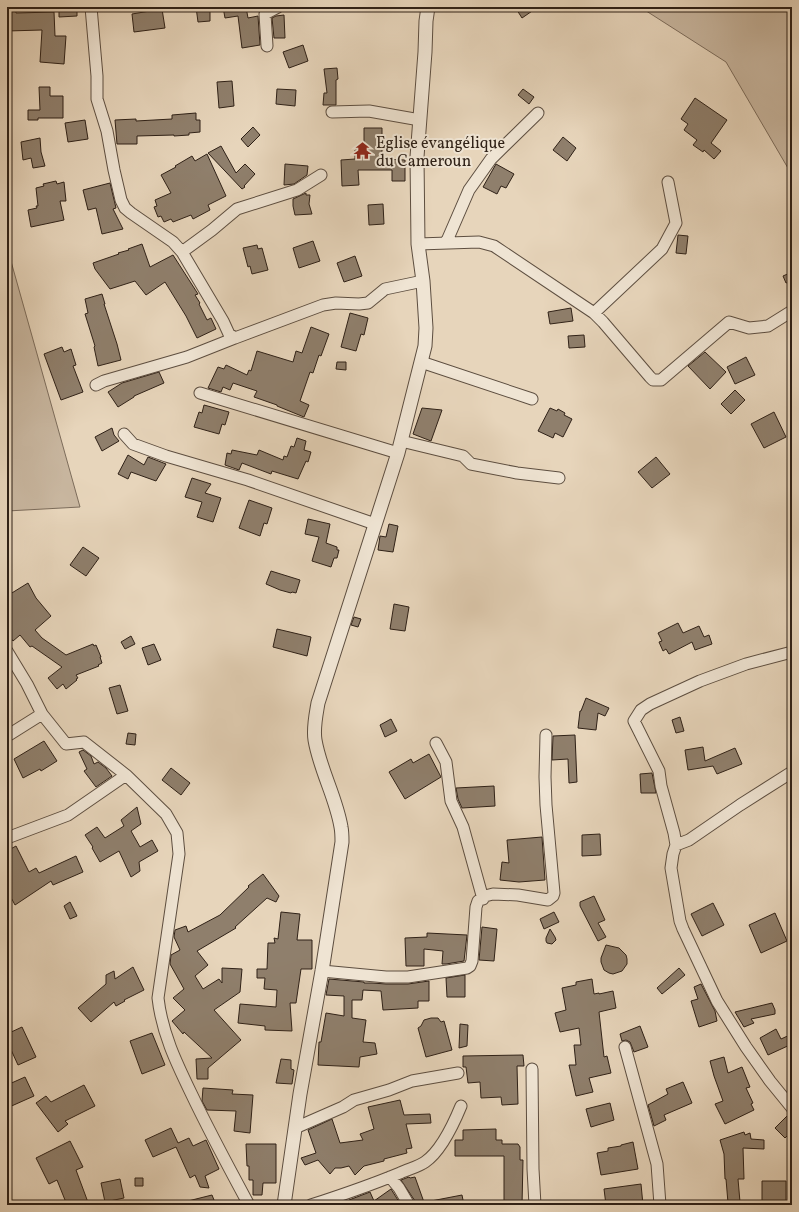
<svg xmlns="http://www.w3.org/2000/svg" width="799" height="1212" font-family="Vollkorn,serif">
<style>
.green{fill:#c8b69f;stroke:#7c6c5b}
.building{fill:#8f7f6c;stroke:#2f2117}
.lines{fill:none;stroke-linecap:round;stroke-linejoin:round}
.minor-casing{stroke:#5d4e40;stroke-width:13}
.tertiary-casing{stroke:#5d4e40;stroke-width:15}
.minor{stroke:#efe4d3;stroke-width:11}
.tertiary{stroke:#efe4d3;stroke-width:13}
.labels{text-anchor:middle;stroke-width:4;stroke-linejoin:round;paint-order:stroke}
.poi-label{font-size:16px;fill:#2f2117;stroke:#efe4d3;text-anchor:start}
</style>
<rect width="100%" height="100%" fill="#e7d5bb"/>
<filter id="stains"><feTurbulence type="fractalNoise" baseFrequency=".005" numOctaves="4"/><feColorMatrix values="0 0 0 0 .2 0 0 0 0 .09 0 0 0 0 .02 0 0 0 .5 -.17"/></filter>
<radialGradient id="worn" r=".72"><stop offset=".6" stop-color="#630" stop-opacity="0"/><stop offset="1" stop-color="#630" stop-opacity=".3"/></radialGradient>
<path class="green" d="M640,7h152v168l-66,-113z
M7,247l73,260 -73,4z"/>
<path class="building" d="M7,7h9v6l38,-1 1,24h11l-2,28 -24,-2 2,-32 -35,1z
M59,7h18v9l-18,1z
M196,7h14v14l-12,1z
M223,7h23l2,11 10,-2 2,29 -18,3 -4,-32 -13,2z
M515,7h23l-16,11z
M162,9l3,19 -31,4 -2,-18z
M284,15l1,23h-11l-2,-20 4,-2z
M303,45l5,16 -19,7 -6,-16z
M337,68l1,11 -2,1v25h-13l1,-12h3l-3,-24z
M232,81l2,25 -15,2 -2,-26z
M39,87h11v9h13v22h-25v2h-10v-10h12z
M277,89l19,1 -1,16 -19,-2z
M523,89l11,8 -5,7 -11,-9z
M695,98l32,22 -16,23 10,8 -7,8 -10,-9 -1,2 -10,-7 4,-5 -13,-10 4,-6 -7,-5z
M196,113v7h4v12l-11,1v2l-15,1v-1l-37,1v8h-20l-2,-24 21,-1v2l36,-2v-4z
M85,120l3,19 -20,3 -3,-19z
M253,127l7,8 -12,12 -7,-8z
M364,128h18v31l23,1v21h-13v-11h-34l1,15 -17,1 -1,-26 14,-1v-9h9z
M563,137l13,11 -9,13 -14,-11z
M40,138l1,14 4,14 -12,2 -2,-10 -8,2 -2,-18z
M221,146l15,27 9,-9 10,10 -11,12 1,1 -3,2 -34,-36z
M207,154l19,42 -18,9 2,5 -17,9 -2,-4 -18,7 -2,-3 -7,3 -3,-6 -3,1 -4,-10 3,-1 -2,-6 16,-7 -10,-18 15,-8 -1,-1 17,-10 3,5z
M285,164l23,2 -1,9 -13,9 -10,1z
M496,164l18,10 -8,14 -5,-2 -4,8 -14,-7z
M56,181l1,3 7,-2 2,19h-6l4,19 -33,7 -3,-17 9,-2 -1,-2h2l-2,-18 8,-2 -1,-2z
M110,183l6,25 -3,1 10,20 -21,5 -6,-26 -8,2 -5,-20z
M306,193v2h4l-1,9 3,10 -17,1 -2,-9v-7z
M383,204l1,20 -15,1 -1,-20z
M678,235l10,1 -2,18 -10,-1z
M313,241l7,20 -21,7 -6,-20z
M142,244l8,23 23,-12 25,39 -3,1 5,8 -1,1 8,16 4,-2 5,11 -19,9 -11,-22 -21,-34 -19,13 -11,-14 -25,8 -15,-20 -2,-6 26,-9 -1,-1 11,-3 -1,-1z
M257,245l1,4 4,-1 6,22 -16,4 -2,-8 -2,1 -5,-19z
M355,256l7,20 -18,6 -7,-19z
M792,272v9l-6,2 -3,-7z
M102,294l3,10h-1l13,40 4,16 -23,6 -4,-19 1,-1 -10,-32 3,-1 -3,-14z
M571,308l2,13 -23,3 -2,-12z
M350,313l18,5 -4,17 -3,-1 -5,17 -15,-4z
M311,327l18,7 -8,22 -2,-1 -6,18 -3,-1 -10,29 9,4 -5,12 -27,-11v-1l-23,-8 3,-6 -24,-8 -3,7 -7,-3 -2,5 -13,-4 10,-21 6,2 2,-4 21,10 2,-5 2,1 6,-20 36,11 3,-11 6,2z
M584,335l1,12 -16,1 -1,-12z
M62,347l2,5 7,-3 5,16 -3,1 10,26 -22,8 -17,-46z
M705,352l21,20 -16,17 -22,-23z
M746,357l9,18 -20,9 -8,-17z
M337,362h9v8l-10,-1z
M159,372l5,11 -30,13v1l-16,10 -10,-15 14,-9z
M735,390l10,10 -14,14 -10,-10z
M204,405l25,7 -4,13 -3,-1 -3,10 -25,-7 5,-15 3,1z
M422,408l20,2 -11,31 -18,-7z
M550,408l7,3 1,-2 7,4 -1,2 8,4 -9,18 -8,-4 -2,5 -15,-7z
M774,412l12,25 -22,11 -13,-24z
M112,428l2,7 5,6 -17,10 -7,-14z
M297,438l9,3 -2,9 7,2 -3,10 -2,-1 -8,18 -26,-8 -1,3 -29,-11 -3,7 -14,-5 2,-12 4,1 1,-4 25,5 2,-5 24,10 1,-4 3,1 4,-11 3,1z
M128,455l16,10 4,-8 18,7 -10,17 -25,-9 -3,7 -10,-5z
M656,457l14,17 -18,14 -14,-16z
M192,478l19,6 -6,9 16,5 -8,24 -16,-5 5,-15 -17,-5z
M249,500l23,8 -5,16 -3,-1 -4,13 -21,-8z
M308,519l22,5 -4,19 11,4v3h2l-2,8h-3l-3,9 -19,-6 7,-24 -14,-3z
M389,524l9,2 -5,26 -15,-2 2,-14 6,1z
M83,547l16,11 -13,18 -16,-11z
M271,571l29,9 -4,13 -4,-1 -1,1 -11,-3 -14,-6z
M28,583l8,15 15,18 -16,14 7,8 24,17 27,-11 1,2 2,-1 5,12h-1l2,6 -4,2 1,1 -23,9 2,3 -2,1 1,1 -11,9 -3,-5 -6,5 -9,-11 14,-11 -30,-21 -2,1 -10,-12 -7,6 -6,-8v-37z
M394,604l15,3 -4,24 -15,-2z
M354,617l7,2 -3,8 -7,-2z
M678,623l5,10 16,-7 5,11 5,-2 3,9 -17,6 -3,-8 -23,12 -3,-5 -3,2 -4,-9 3,-1 -4,-8z
M277,629l34,8 -4,19 -34,-9z
M131,636l4,8 -10,5 -4,-7z
M154,644l7,16 -13,5 -6,-17z
M120,685l8,26 -11,3 -8,-26z
M586,698l23,10 -4,8 -7,-3 -2,17 -18,-2 2,-17h1z
M680,717l4,14 -8,2 -4,-13z
M391,719l6,12 -12,6 -5,-12z
M128,733l8,1 -1,11 -9,-1z
M575,735l2,47 -8,1 -1,-24 -16,1 1,-24z
M44,741l13,20 -16,10 -1,-2 -17,9 -9,-19z
M703,747l2,14 30,-13 7,16 -25,10 -4,-8 -25,4 -3,-20z
M83,750l8,6 3,8 4,-2 8,6 6,8 -16,11 -12,-16 3,-2 -8,-17z
M429,754l12,23 -36,22 -16,-27 22,-13 2,4z
M171,768l19,15 -9,12 -19,-15z
M652,773l4,20h-15l-1,-19z
M494,786l1,20 -33,2 -4,-9 -2,-11z
M137,807l4,17 -10,7 9,16 12,-7 6,11 -19,11 1,9 -9,6 -12,-26 -19,11 -8,-14 1,-1 -8,-12 12,-8 8,11 19,-12 -3,-6z
M600,834l1,21 -19,1v-21z
M542,837l3,43 -26,2 -19,-2 2,-18 7,1 -2,-23z
M16,846l13,26 7,-4 3,5 37,-17 7,16 -30,13 -2,-4 -36,24 -8,-15v-39z
M263,874l16,22 -3,6 -9,-4 -32,29 1,1 -39,23 11,14 -13,11 8,13 16,-10 3,4v-15l20,1 -2,23 -26,18 27,30 -33,28v11h-11l-1,-20 16,-1 -28,-26 -1,2 -11,-13 13,-11 -12,-12 11,-9 -14,-25 1,-9 9,-5 -6,-13 1,-7 11,-4 2,6 32,-17 29,-28 -1,-1z
M594,896l11,24 -7,3 8,14 -8,4 -18,-35v-4z
M70,902l7,14 -7,3 -6,-13z
M713,903l11,22 -22,11 -11,-22z
M281,912l19,2 -3,26h15v29h-11l-5,34h-6l2,28 -27,-1v-4l-27,-3 2,-19 36,3 1,-17 -13,-1 1,-11h-8v-9h10l1,-26h7l-1,-5 4,1z
M554,912l5,10 -15,7 -4,-10z
M775,913l12,28 -26,12 -12,-28z
M482,927l15,2 -3,32 -15,-1z
M550,929l5,8 1,3 -4,4 -5,-1 -1,-2v-3z
M427,933l40,2 -3,26 -18,3h-4l1,-13 -19,-2v17h-18l-1,-28 22,-1z
M606,945l13,3 7,7 1,4v5l-5,7 -9,3 -4,-1 -5,-3 -3,-8v-4z
M133,967l11,23 -20,10 1,1 -9,5 -2,-4 -23,20 -13,-14 28,-24v-9l8,-4 1,8z
M679,968l6,7 -23,19 -5,-6z
M465,975v22h-18l-1,-19z
M329,979l35,3v1h8l14,1h22l21,-3v20h-11v7l-35,2 -2,-19 -18,-1 -1,10h-10v18l14,2 -3,22 12,1 2,11 -17,3 -1,10 -41,-2 1,-23h2l5,-29 18,3v-20l-18,-1z
M592,979l2,15 5,-1v1l14,-3 3,17 -17,4 5,45 3,-1 4,17 -22,5 4,14 -17,4 -7,-31h7l-2,-20h7l-2,-17 -19,4 -5,-19 11,-3 -4,-22 14,-3v-3z
M701,984l14,27 2,10 -18,6 -8,-26 7,-2 -4,-12z
M772,1003l3,7v4l-24,5 3,4 -10,4 -9,-15z
M431,1018h7l3,4 3,-1 8,29 -26,7 -8,-29 3,-2 3,-6z
M460,1024l8,1 -1,21 -8,2z
M640,1026l8,21 -14,5 -4,-10 -4,-2 -4,1 -2,-7z
M22,1027l14,30 -18,8 -11,-24v-7z
M776,1029l5,10 11,-5v10l-24,11 -8,-17z
M152,1033l13,32 -23,9 -12,-33z
M523,1055l1,11h-7l1,38 -16,1 -1,-8 -20,1 -1,-16 -12,1 -2,-16h-3v-11z
M724,1057l4,16 14,-6 8,20 -4,1 7,15 -2,1 3,6 -29,14 -10,-20 8,-3 -9,-25 -4,-15z
M281,1059l10,1v9l3,1 -2,14 -16,-1z
M25,1077l9,19 -27,12v-23z
M683,1082l9,21 -28,12 2,5 -12,6 -6,-21 20,-11 -2,-5z
M84,1085l11,21 -30,15 3,3 -10,8 -22,-29 10,-7 5,6z
M203,1088l30,2 -1,4 21,1 -3,38 -16,-2 2,-20 -29,-1 -5,-9z
M400,1100l4,15 26,-1 1,9 -25,1 6,24 -6,1 1,4 -23,6v2l-20,5 -9,9 -6,-9 -8,2h-6l-5,6 -12,-14 -13,5 -4,-7 15,-5 -8,-23 24,-11 8,24 23,-3 -3,-6 14,-5 -6,-22z
M610,1103l4,17 -23,7 -5,-18z
M789,1114l3,1v16l-7,7 -10,-10z
M171,1128l7,15 11,-5 4,8 13,-6 13,29 -14,7 4,12 -9,-1 -5,-12 -5,3 -14,-31 -23,10 -8,-17z
M496,1129v11h6v4h16l2,3v13h3l-1,45h-18v-49h-49v-16h8v-10z
M744,1132l1,3 5,-2 1,6 13,1v9l-21,-1 1,31h-6l2,23 -12,1 -2,-24h-1l-1,-25 -4,-14z
M70,1141l13,26 -7,3 13,35h-22l-10,-25 -8,4 -13,-26z
M633,1142l5,27 -37,6 -4,-22 11,-2v-3l13,-2v-1z
M246,1144h30v39h-13l-1,12h-9v-15h-4v-14h-2z
M409,1177l1,1 5,-1 10,28h-9l-1,-4 -14,-21z
M135,1178h8v8h-8z
M120,1179l4,19 -19,4 -4,-19z
M762,1181h24v24h-24z
M641,1184l2,21h-37l-2,-16z
M391,1189l10,16h-49l-3,-5 21,-8 4,9z
M212,1195l4,10h-31l-1,-3z
M462,1195l2,10h-33v-4z"/>
<g class="lines">
<defs>
<path id="minor" d="M91,7l6,69v23l10,32 7,39 7,30 4,8 6,5 42,29 9,10 41,69 6,13 6,4 88,-33 13,-2 23,1 9,-1 17,-14 38,-8
M267,46l-2,-32 13,-7
M332,112l37,-1 51,9
M446,243l23,-53 22,-31 47,-46
M418,244l61,-2 15,4 100,67 9,9 47,55 3,3h8l68,-58 20,6 19,-2 24,-15
M182,252l30,-22 25,-21 60,-19 24,-15
M594,313l68,-64 14,-26 -8,-41
M421,362l111,37
M96,385l8,-4 83,-24 48,-19
M200,393l198,60
M124,434l9,10 33,12 82,24 127,44
M401,441l62,15 8,8 46,9 42,5
M7,651l20,33 15,30 24,30 18,-2 42,33 40,39 11,19 2,21 -21,144c4,35 18,64 33,95 18,38 38,75 58,112
M792,652l-46,12 -46,17 -50,23 -9,6 -7,11 25,50 2,15 13,47 2,12 -3,9 -2,14 9,53 3,8 34,72 29,46 24,34 22,27
M7,736l35,-22
M436,743l10,19 5,39 12,26 20,72
M7,838l61,-23 58,-40
M676,845l13,-5 51,-35 52,-33
M322,971l64,6h22l59,-9 3,-2 2,-5 4,-54 2,-6 7,-5 8,-2 25,1 30,5 5,-4 1,-3 -8,-88 -1,-28 1,-42
M625,1047l32,117 3,41
M532,1069l1,100 2,36
M295,1128l48,-21 11,-7 35,-10 23,-9 46,-8
M390,1177l9,11 10,17
M311,1205c31,-10 60,-20 89,-32 8,-4 18,-6 25,-11 16,-11 29,-39 36,-56"/>
<path id="tertiary" d="M284,1205l16,-111 22,-123 20,-129c0,-5 0,-10 -1,-15 -5,-30 -21,-57 -26,-87 -2,-12 1,-25 3,-37l80,-250 27,-107 1,-18 -3,-47 -5,-37 -1,-87 8,-105 1,-31 2,-14"/>
</defs>
<use href="#minor" class="minor-casing"/>
<use href="#tertiary" class="tertiary-casing"/>
<use href="#minor" class="minor"/>
<use href="#tertiary" class="tertiary"/>
</g>
<defs>
<symbol id="temple-bare" viewBox="-9 -9 18 18"><path d="M0-6L5-2H3V0L6.5 2.5H4V6H1.5V3h-3V6H-4V2.5H-6.5L-3 0V-2H-5Z" fill="#8f2418" stroke="#efe4d3" stroke-width="2.5" paint-order="stroke"/></symbol>
</defs>
<g fill-rule="evenodd">
<use href="#temple-bare" x="350" y="138" width="25" height="25"/>
</g>
<g class="labels">
<g class="poi-label">
<text x="376" y="148">Eglise évangélique<tspan x="376" dy="18">du Cameroun</tspan></text>
</g>
</g>
<rect width="799" height="1212" fill="none" stroke="#e7d5bb" stroke-width="24"/>
<rect x="8" y="8" width="783" height="1196" fill="none" stroke="#2f2117" stroke-width="2"/>
<rect x="12" y="12" width="775" height="1188" fill="none" stroke="#2f2117"/>
<rect width="100%" height="100%" filter="url(#stains)"/>
<rect width="100%" height="100%" fill="url(#worn)"/>
</svg>
